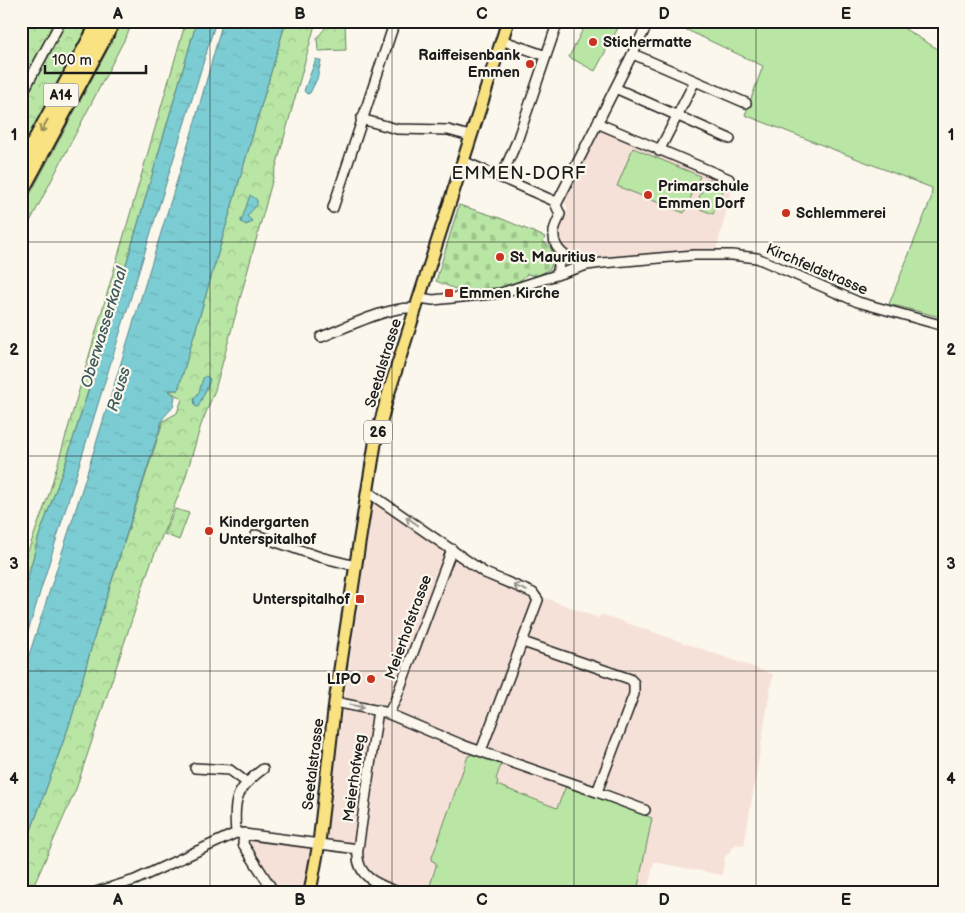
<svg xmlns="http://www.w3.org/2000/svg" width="965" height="913" font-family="'Balsamiq Sans',sans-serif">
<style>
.built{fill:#f6e1d8}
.green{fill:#b9e6a4;stroke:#6a8160}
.forest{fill:url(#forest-crowns);stroke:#6a8160}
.cemetery{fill:url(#cemetery-stones);stroke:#6a8160}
.water{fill:url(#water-ripples);stroke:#56868a}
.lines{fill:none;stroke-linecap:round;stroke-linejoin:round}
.minor-casing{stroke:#1c1c1c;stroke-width:12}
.major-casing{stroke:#1c1c1c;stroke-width:15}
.highway-casing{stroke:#1c1c1c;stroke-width:18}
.minor{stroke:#fbf7ec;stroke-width:9}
.major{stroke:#f8e281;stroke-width:11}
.highway{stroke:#f8e281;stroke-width:14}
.oneway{stroke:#958954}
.oneway2{stroke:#97948e}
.grid{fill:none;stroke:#1c1c1c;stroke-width:1;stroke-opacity:0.55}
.poi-dot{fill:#c8321e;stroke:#fbf7ec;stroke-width:2}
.labels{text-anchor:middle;stroke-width:4.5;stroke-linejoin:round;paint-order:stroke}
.shield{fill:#fbf7ec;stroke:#5f5e5a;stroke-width:1}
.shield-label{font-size:14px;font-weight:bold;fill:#1c1c1c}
.poi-label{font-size:15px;font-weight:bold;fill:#1c1c1c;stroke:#fbf7ec;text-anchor:start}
.street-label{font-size:15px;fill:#1c1c1c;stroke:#fbf7ec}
.water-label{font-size:16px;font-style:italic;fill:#3e5a5c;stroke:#fbf7ec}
.quarter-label{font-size:18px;letter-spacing:1px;fill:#1c1c1c;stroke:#fbf7ec}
.neatline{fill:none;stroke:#1c1c1c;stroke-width:2}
.grid-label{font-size:16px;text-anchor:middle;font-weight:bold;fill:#1c1c1c}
</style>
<defs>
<pattern id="forest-crowns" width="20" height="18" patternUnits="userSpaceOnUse" patternTransform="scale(1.25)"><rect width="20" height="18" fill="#b9e6a4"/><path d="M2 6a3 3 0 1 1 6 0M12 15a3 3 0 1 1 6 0" fill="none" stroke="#9ec58d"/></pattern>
<pattern id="cemetery-stones" width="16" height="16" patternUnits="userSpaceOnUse" patternTransform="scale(1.25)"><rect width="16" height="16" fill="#b9e6a4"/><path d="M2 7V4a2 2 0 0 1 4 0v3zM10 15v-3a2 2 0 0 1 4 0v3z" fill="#9ec58d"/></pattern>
<pattern id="water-ripples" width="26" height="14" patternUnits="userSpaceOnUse" patternTransform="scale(1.25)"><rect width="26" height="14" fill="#7ccdd3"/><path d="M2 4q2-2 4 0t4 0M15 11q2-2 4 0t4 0" fill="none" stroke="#6bafb5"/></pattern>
</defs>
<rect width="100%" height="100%" fill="#fbf7ec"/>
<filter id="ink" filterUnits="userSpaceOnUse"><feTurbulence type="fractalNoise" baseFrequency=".02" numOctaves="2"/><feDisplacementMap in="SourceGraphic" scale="10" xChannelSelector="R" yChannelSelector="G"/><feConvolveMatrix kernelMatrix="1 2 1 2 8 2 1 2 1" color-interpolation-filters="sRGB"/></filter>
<g filter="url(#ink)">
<path class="built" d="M597,126l133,56 2,8 -16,61 -131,8 -13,-2 -12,-11 -3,-10 11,-27 -5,-10z
M375,488l8,8 92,67 14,8 46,18 5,7 59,22 2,-4 172,60 -29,172 -8,-2 -11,13 -3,18 -68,-13 -7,30h-10l15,-74 -86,-32 -9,22 -61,-23v-5l5,-15 -27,-11 -6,2 -37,104 5,3v3l-8,26h-34l-24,-9 -8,-6 -8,-19 -6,-7 -25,-3z
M244,833l75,10 -9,49h-36l-18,-26z"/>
<path class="green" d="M123,21h11l-113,218v-28z
M587,21h19l12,7 -23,43 -26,-14z
M668,21h224l52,32v265l-55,-14 42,-105 1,-11 -187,-73 18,-49z
M633,148l67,28 -16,37 -67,-27z
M707,179l18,7 -12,28 -18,-7z
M474,754l28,8 -6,17 2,2 -1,4 60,23 9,-22 86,32 -15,74h-209l8,-26v-3l-5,-3 37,-104z"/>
<path class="forest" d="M21,21h69l-69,133v-48l33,-60 -7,-4 -26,46z
M186,21h11l-92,316 -40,128 -26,71 -18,67v-33l28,-76z
M286,21h30l-101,369 -14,35 -17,57 -35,86 -73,221 -45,103h-10v-34l50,-138 25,-89 67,-210 14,-8 5,-14 -14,-9h10z
M330,22h15l1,28 -28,1 -1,-13z
M175,509l14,4 -10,27 -15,-6z"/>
<path class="cemetery" d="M459,205l41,13 45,19 -2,5c11,5 12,16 7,27l-13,7 -10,-2c-8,12 -43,21 -58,19 -11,-2 -23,-8 -33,-12z"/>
<path class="water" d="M197,21h19l-195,633v-51l18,-67 26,-71 40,-128z
M223,21h63l-108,369h-10l7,6 -2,11 -10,11 -67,213 -25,89 -50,138v-178l54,-168 117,-380z
M316,59l5,2 -4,18 -7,14 -3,1 -3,-3z
M250,195l7,5v5l-10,11 6,6 -7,3 -5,-3z
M206,376l4,3 -1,4 -11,24 -3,-1 -1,-7 5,-7 4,-14z"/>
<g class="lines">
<defs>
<path id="minor" d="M501,40l45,16
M633,54l113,49
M615,88l115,51
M21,96l40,-75
M361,119l36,10 51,1 22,6
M597,123l132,56
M659,151l36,-70
M463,161l91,40 6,13c-1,6 -6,12 -6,18 -2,20 17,29 33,33
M501,178l16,-37 41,-120
M557,203l92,-182
M333,208l62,-187
M557,275l4,-22
M420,298l13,2 68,-7 86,-28 15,-2 92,-8h38l25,3 101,44 86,24
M321,337c22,-8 74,-34 95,-28
M368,492l117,81 48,20 5,7 -57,151
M256,535l64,22 36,9
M335,702l49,10 81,34 132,46 37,-98v-11l-4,-4 -107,-37
M388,714l7,-13 57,-152
M195,768l35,2 16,12
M597,792l48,18
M236,833c-3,-34 0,-44 27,-64
M244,833l-1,11 31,48
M358,849l20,-139
M96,892l39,-12 101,-47 122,16c-3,27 18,35 40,43"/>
<path id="major" d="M310,892l9,-49 16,-141 24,-158 16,-100 12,-46 121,-377"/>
<path id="highway" d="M21,167l79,-146
M21,191l92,-170"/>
</defs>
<use href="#minor" class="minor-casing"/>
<use href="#major" class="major-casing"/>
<use href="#highway" class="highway-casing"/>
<use href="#minor" class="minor"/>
<use href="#major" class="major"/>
<use href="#highway" class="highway"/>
</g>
<defs><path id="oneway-shaft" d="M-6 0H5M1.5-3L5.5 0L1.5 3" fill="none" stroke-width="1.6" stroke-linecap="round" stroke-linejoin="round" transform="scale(1.25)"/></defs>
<use class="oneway" href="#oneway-shaft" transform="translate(44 126) rotate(119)"/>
<g class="oneway2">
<use href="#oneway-shaft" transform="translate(412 521) rotate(-145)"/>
<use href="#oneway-shaft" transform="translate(520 588) rotate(-157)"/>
<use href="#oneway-shaft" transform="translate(357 706) rotate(11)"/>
</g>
</g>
<path class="grid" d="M210,21v871M392,21v871M574,21v871M756,21v871M21,242h923M21,456h923M21,671h923"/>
<g class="poi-dot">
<circle cx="593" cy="42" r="5"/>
<circle cx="530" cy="64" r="5"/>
<circle cx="648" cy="195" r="5"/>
<circle cx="786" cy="213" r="5"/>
<circle cx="500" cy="257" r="5"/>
<rect x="444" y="288" width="10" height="10" rx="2.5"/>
<circle cx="209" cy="531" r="5"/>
<rect x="355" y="594" width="10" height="10" rx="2.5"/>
<circle cx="371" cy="679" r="5"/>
</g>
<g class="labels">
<g class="shield">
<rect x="43.5" y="83.5" width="35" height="23" rx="4"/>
<rect x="364" y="420.5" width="28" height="23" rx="4"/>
</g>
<g class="shield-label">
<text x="61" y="100">A14</text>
<text x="378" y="437">26</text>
</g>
<g class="poi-label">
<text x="603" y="47">Stichermatte</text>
<text x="520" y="60" text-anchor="end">Raiffeisenbank<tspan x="520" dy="17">Emmen</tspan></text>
<text x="658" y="191">Primarschule<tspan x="658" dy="17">Emmen Dorf</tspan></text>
<text x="796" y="218">Schlemmerei</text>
<text x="510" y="262">St. Mauritius</text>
<text x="459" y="298">Emmen Kirche</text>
<text x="219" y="527">Kindergarten<tspan x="219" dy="17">Unterspitalhof</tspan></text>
<text x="350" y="604" text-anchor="end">Unterspitalhof</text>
<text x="361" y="684" text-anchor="end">LIPO</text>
</g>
<g class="street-label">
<text transform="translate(817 269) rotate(23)" y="5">Kirchfeldstrasse</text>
<text transform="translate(383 363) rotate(-73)" y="5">Seetalstrasse</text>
<text transform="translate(408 627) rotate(-70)" y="5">Meierhofstrasse</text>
<text transform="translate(313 764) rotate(-83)" y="5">Seetalstrasse</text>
<text transform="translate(354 778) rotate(-82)" y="5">Meierhofweg</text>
</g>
<g class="water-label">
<text transform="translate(103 327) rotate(-73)" y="6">Oberwasserkanal</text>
<text transform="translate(118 389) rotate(-73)" y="6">Reuss</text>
</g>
<g class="quarter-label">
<text x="519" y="179">EMMEN-DORF</text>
</g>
</g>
<rect width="965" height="913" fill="none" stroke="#fbf7ec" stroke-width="55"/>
<path d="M45 65v8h101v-8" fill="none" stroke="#1c1c1c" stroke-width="2.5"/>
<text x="52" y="65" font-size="15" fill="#1c1c1c" stroke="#fbf7ec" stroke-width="4" paint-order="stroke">100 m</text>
<rect x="28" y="28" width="910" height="858" class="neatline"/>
<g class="grid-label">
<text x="118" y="19">A</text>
<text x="300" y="19">B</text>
<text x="482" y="19">C</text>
<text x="664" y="19">D</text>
<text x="846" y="19">E</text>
<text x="14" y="140">1</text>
<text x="951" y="140">1</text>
<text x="14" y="355">2</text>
<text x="951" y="355">2</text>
<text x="14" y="569">3</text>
<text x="951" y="569">3</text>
<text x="14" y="784">4</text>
<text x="951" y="784">4</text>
<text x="118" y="905">A</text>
<text x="300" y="905">B</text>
<text x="482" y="905">C</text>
<text x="664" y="905">D</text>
<text x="846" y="905">E</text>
</g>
</svg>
